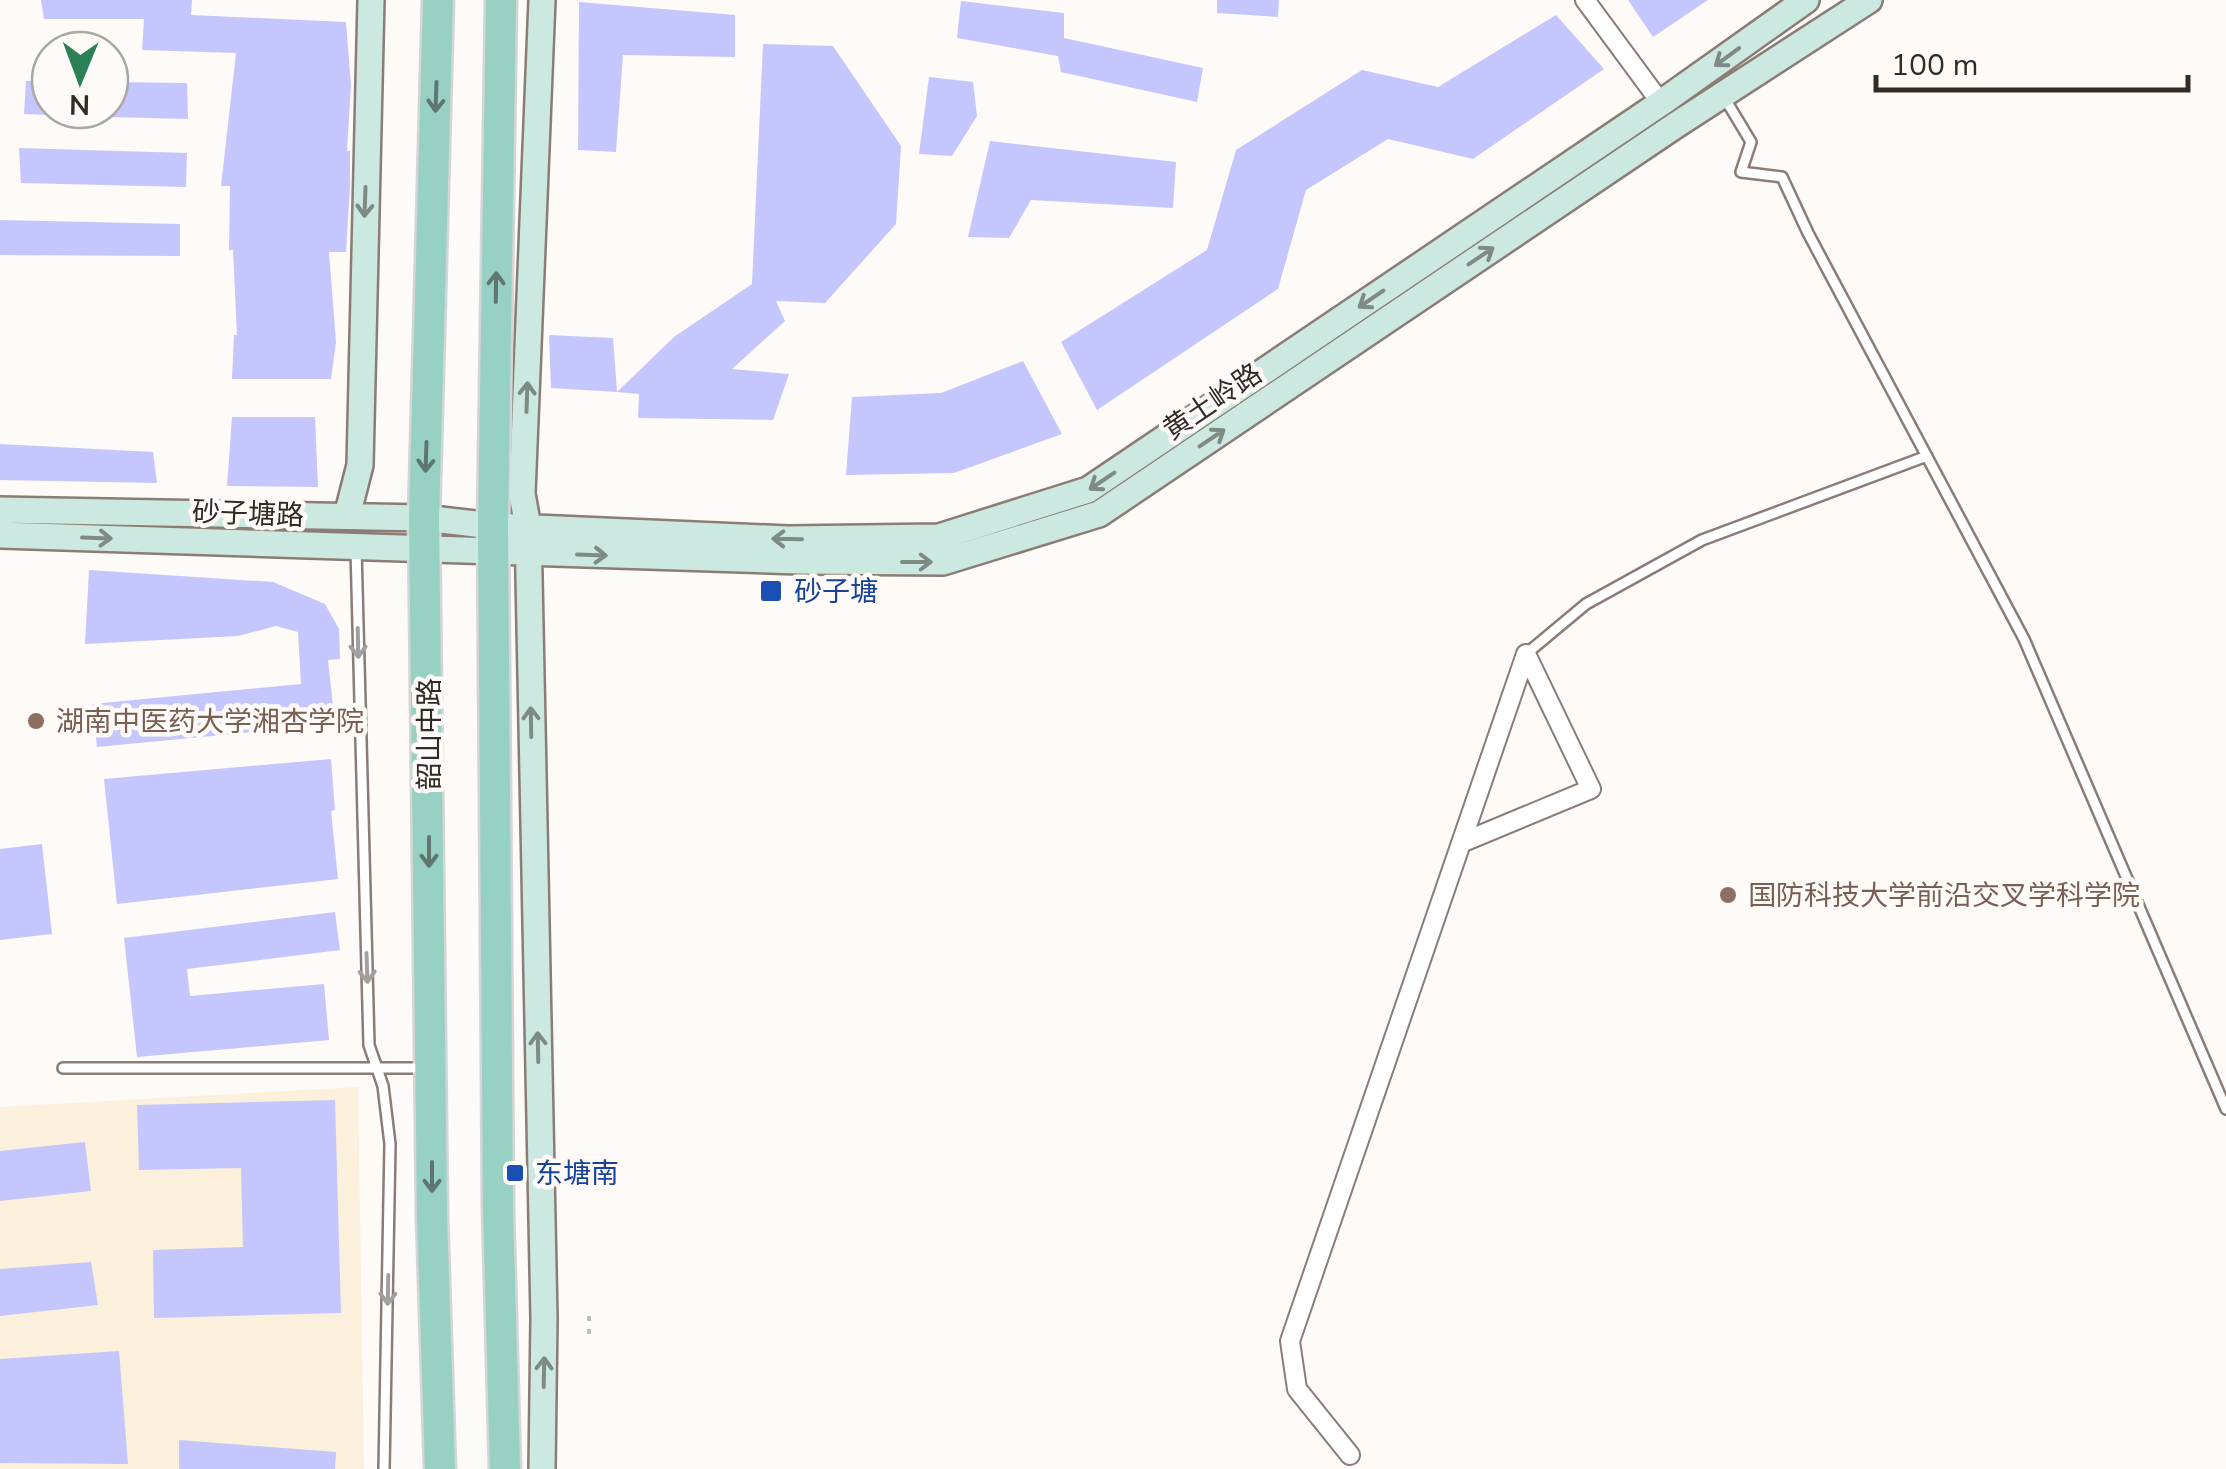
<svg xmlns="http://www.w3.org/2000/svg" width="2226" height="1469" font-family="'Nunito Sans','Noto Sans SC',sans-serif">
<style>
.medical{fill:#fbf0db}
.building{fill:#c4c6fd}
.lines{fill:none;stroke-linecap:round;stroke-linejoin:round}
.lane-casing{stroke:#8b7c75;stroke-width:14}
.street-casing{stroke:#8b7c75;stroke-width:22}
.secondary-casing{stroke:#8b7c75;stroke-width:30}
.primary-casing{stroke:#d6d5d4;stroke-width:35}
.path{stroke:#bfbbb9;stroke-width:4;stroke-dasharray:5 8;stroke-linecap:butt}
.lane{stroke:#fff;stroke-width:9}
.street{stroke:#fff;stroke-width:18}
.secondary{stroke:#cbe8e1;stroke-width:25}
.primary{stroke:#97d1c4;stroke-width:30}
.oneway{stroke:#7e8a84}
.oneway2{stroke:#5f766e}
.oneway3{stroke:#a2a09e}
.transit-dot{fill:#1a4fb4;stroke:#fdfaf8;stroke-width:4}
.education-dot{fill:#8d6e63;stroke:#fdfaf8;stroke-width:4}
.labels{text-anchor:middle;stroke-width:9;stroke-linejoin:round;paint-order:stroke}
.street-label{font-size:28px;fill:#312b28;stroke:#fdfaf8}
.transit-label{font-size:28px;fill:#164399;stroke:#fdfaf8;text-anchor:start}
.education-label{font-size:28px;fill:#785e54;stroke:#fdfaf8;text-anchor:start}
</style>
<rect width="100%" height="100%" fill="#fdfaf8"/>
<path class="medical" d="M358,1087l6,382h-364v-362z"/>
<path class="building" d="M41,0h151l-1,15 155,7 5,63 -4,66h3v35l-4,66h-17l7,90 -5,37h-99l2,-44h3l-4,-85h-4l1,-64h-9l15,-133 -94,-3 2,-31h-100z
M1217,0h62l-1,17 -61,-4z
M1628,0h80l-55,37z
M961,1l103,12v25l139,30 -6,34 -136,-30 -3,-16 -101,-18z
M579,2l156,13v42l-112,-2 -7,97 -38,-2z
M1556,15l48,54 -131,90 -85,-20 -82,51 -28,99 -181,121 -36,-68 146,-92 29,-100 126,-80 76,17z
M763,44l70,2 68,100 -5,78 -71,79 -49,-2 9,20 -53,48 57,5 -16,46 -135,-2 1,-24 -22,-2 57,-55 78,-53z
M929,77l44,5 4,34 -25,40 -33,-2z
M26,81h24v34l-26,-1z
M110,82l77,1 1,36 -78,-2z
M990,141l186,21 -3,46 -142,-8 -22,38 -41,-1z
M19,148l168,5 -1,34 -165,-4z
M0,220l180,4v32l-180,-1z
M549,335l64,3 4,54 -66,-4z
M1023,361l39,73 -108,39 -108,2 6,-78 89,-4z
M232,417h83l3,70 -91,-1z
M0,444l153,8 4,31 -157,-3z
M89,570l184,12 52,22 14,25 1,30 -12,1 7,64 -238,23 -5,-43 209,-20 -3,-52 -22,-6 -38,10 -153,8z
M331,759l4,51 -4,1 7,68 -221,25 -13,-125z
M42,844l10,90 -52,6v-91z
M335,912l5,38 -153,19 3,27 134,-12 5,56 -192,17 -13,-119z
M335,1100l6,213 -187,5 -1,-68 90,-3 -2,-79 -102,2 -2,-65z
M85,1142l6,49 -91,10v-50z
M91,1262l7,43 -98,11v-47z
M119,1351l9,113 -128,-1v-104z
M179,1440l157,12 -1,17h-156z"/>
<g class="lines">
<defs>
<path id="lane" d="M1724,97l27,45 -10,30 41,5 26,56 216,406 202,470
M356,549l13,496 14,41 7,58 -6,325
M1526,654l60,-50 116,-64 225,-84
M63,1068h360"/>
<path id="street" d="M1585,0l76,103
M1461,843l130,-54 -65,-135
M1350,1455l-53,-66 -7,-48 236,-687"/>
<path id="secondary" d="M542,0l-20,494 6,33 16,791 -2,151
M0,510l424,8 69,8 295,13 151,-2 149,-47 573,-387 145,-103
M347,516l13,-51 11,-465
M0,535l799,26 144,1 156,-48 577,-389 193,-125"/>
<path id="primary" d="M438,0l-14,518 8,697 8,254
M501,0l-8,526 5,682 7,261"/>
</defs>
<use href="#lane" class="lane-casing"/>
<use href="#street" class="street-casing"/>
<use href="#secondary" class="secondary-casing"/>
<use href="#primary" class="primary-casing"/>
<path class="path" d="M589,1334v-23"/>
<use href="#lane" class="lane"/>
<use href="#street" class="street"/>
<use href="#secondary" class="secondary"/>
<use href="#primary" class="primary"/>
</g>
<defs><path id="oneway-shaft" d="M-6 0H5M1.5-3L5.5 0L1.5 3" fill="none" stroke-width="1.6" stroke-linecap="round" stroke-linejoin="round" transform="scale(2.5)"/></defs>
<g class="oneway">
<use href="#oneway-shaft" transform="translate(1727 57) rotate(144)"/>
<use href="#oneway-shaft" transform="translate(365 202) rotate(92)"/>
<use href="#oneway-shaft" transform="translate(1481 256) rotate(-34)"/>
<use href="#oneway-shaft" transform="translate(1371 299) rotate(146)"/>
<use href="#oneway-shaft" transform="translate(527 397) rotate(-88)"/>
<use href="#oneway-shaft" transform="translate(1212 438) rotate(-34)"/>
<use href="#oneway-shaft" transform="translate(1102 481) rotate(146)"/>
<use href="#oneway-shaft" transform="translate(97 538) rotate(2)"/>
<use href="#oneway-shaft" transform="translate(787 539) rotate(-179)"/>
<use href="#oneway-shaft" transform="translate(592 555) rotate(2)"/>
<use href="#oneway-shaft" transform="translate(917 562)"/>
<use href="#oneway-shaft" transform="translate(531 722) rotate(-91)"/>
<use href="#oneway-shaft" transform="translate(538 1047) rotate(-91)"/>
<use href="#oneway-shaft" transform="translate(544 1372) rotate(-89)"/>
</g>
<g class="oneway2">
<use href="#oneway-shaft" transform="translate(436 97) rotate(92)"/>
<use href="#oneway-shaft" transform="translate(496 287) rotate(-89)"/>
<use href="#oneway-shaft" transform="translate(426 457) rotate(92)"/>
<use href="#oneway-shaft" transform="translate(429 852) rotate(90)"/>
<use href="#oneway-shaft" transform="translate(432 1177) rotate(90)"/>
</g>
<g class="oneway3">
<use href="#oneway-shaft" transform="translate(358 643) rotate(89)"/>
<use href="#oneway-shaft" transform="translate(367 968) rotate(88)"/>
<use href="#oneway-shaft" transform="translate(388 1290) rotate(91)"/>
</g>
<g class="transit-dot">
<rect x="759" y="579" width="24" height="24" rx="5"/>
<rect x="505" y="1163" width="20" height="20" rx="5"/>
</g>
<g class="education-dot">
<circle cx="36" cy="721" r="10"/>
<circle cx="1728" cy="895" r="10"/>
</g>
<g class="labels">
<g class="street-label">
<text transform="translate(1212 401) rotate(-34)" y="10">黄土岭路</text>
<text transform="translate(248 513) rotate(2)" y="10">砂子塘路</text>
<text transform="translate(429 734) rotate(-90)" y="10">韶山中路</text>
</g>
<g class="transit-label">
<text x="794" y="601">砂子塘</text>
<text x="535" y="1183">东塘南</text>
</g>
<g class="education-label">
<text x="56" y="731">湖南中医药大学湘杏学院</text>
<text x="1748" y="905">国防科技大学前沿交叉学科学院</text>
</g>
</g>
<g transform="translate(80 80) rotate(181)"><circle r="48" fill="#fdfaf8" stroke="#aba7a5" stroke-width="2.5"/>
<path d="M0-8L18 38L0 25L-18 38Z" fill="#2b8054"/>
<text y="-15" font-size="28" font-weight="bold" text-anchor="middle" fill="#312b28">N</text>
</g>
<path d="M1876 75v15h312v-15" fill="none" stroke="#312b28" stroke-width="5"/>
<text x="1891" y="75" font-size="30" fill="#312b28" stroke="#fdfaf8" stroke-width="8" paint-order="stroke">100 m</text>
</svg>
